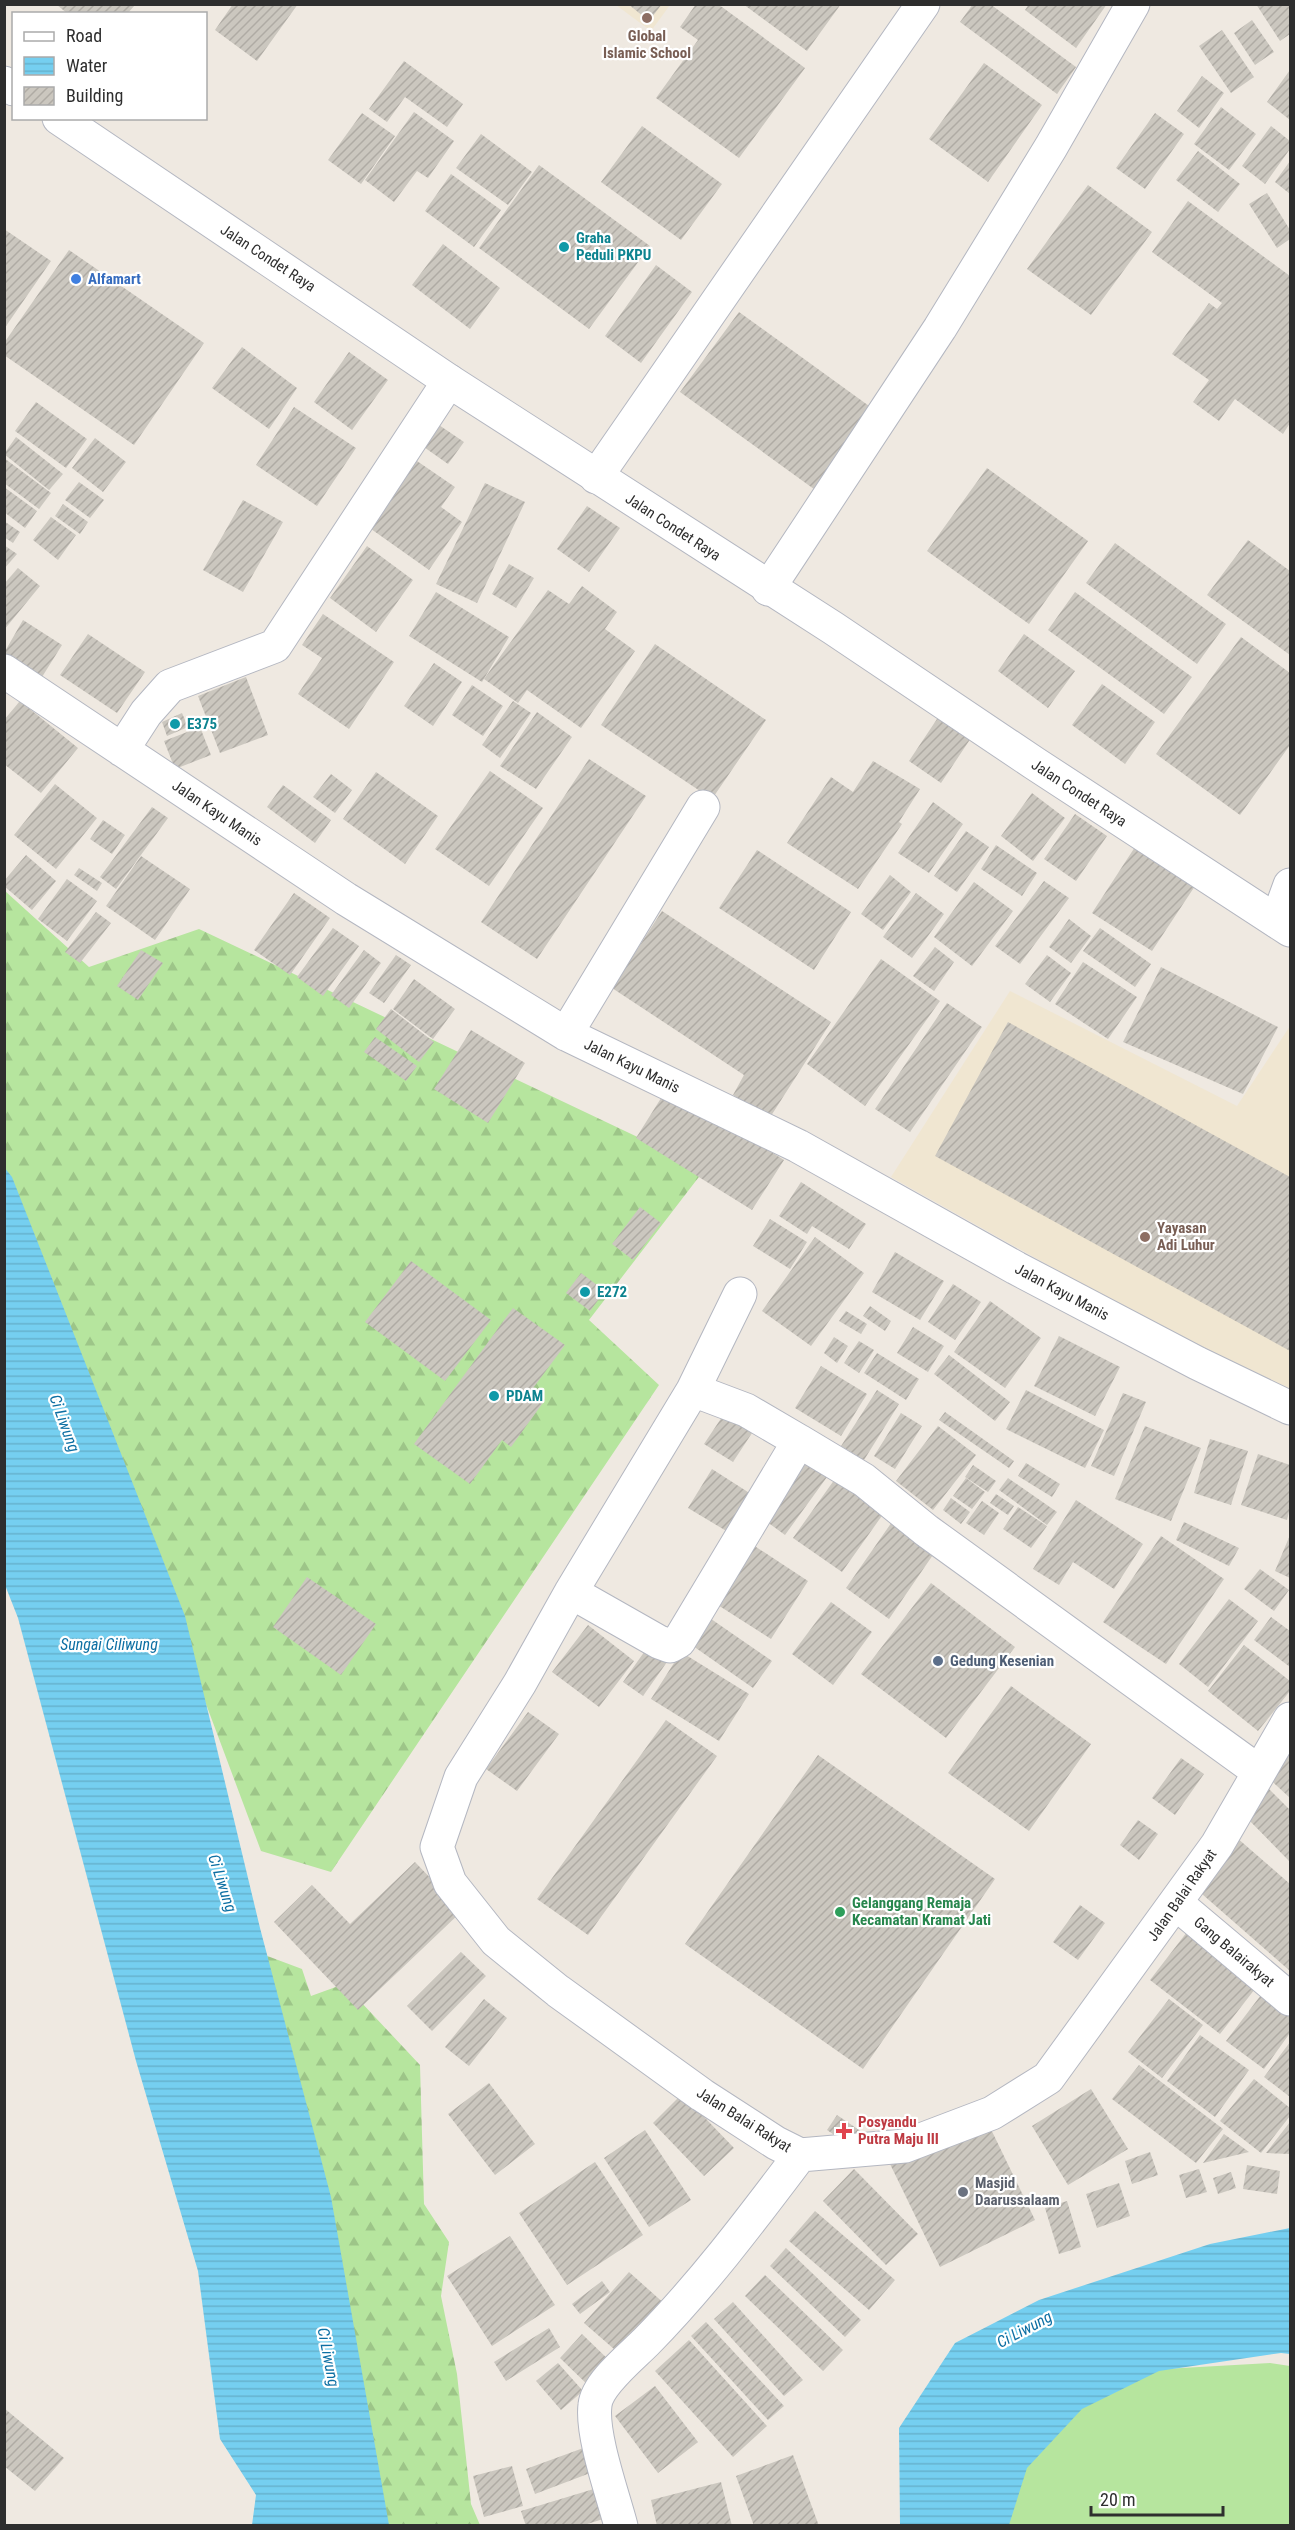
<svg xmlns="http://www.w3.org/2000/svg" width="1295" height="2530" font-family="'Roboto Condensed',sans-serif">
<style>
.education{fill:#f0e6d1}
.grass{fill:#b6e59e}
.forest{fill:url(#forest-firs)}
.water{fill:url(#water-rules)}
.building{fill:url(#building-hatch)}
.lines{fill:none;stroke-linecap:round;stroke-linejoin:round}
.street-casing{stroke:#b4b7c1;stroke-width:35}
.secondary-casing{stroke:#b4b7c1;stroke-width:35}
.street{stroke:#fff;stroke-width:33}
.secondary{stroke:#fff;stroke-width:33}
.education-dot{fill:#8d6e63;stroke:#fff;stroke-width:2}
.culture-dot{fill:#0f9aa8;stroke:#fff;stroke-width:2}
.shop-dot{fill:#3f7fe0;stroke:#fff;stroke-width:2}
.service-dot{fill:#5c6f8a;stroke:#fff;stroke-width:2}
.leisure-dot{fill:#2e9e5b;stroke:#fff;stroke-width:2}
.health-dot{fill:#e0444e;stroke:#fff;stroke-width:2}
.worship-dot{fill:#6b7280;stroke:#fff;stroke-width:2}
.labels{text-anchor:middle;stroke-width:4.5;stroke-linejoin:round;paint-order:stroke}
.education-label{font-size:15px;font-weight:bold;fill:#785e54;stroke:#fff}
.culture-label{font-size:15px;font-weight:bold;fill:#0d838f;stroke:#fff;text-anchor:start}
.street-label{font-size:15px;fill:#2e2e2e;stroke:#fff}
.shop-label{font-size:15px;font-weight:bold;fill:#366cbe;stroke:#fff;text-anchor:start}
.service-label{font-size:15px;font-weight:bold;fill:#4e5e75;stroke:#fff;text-anchor:start}
.leisure-label{font-size:15px;font-weight:bold;fill:#27864d;stroke:#fff;text-anchor:start}
.health-label{font-size:15px;font-weight:bold;fill:#be3a42;stroke:#fff;text-anchor:start}
.worship-label{font-size:15px;font-weight:bold;fill:#5b616d;stroke:#fff;text-anchor:start}
.water-label{font-size:16px;font-style:italic;fill:#0d6fa3;stroke:#fff}
</style>
<defs>
<pattern id="forest-firs" width="22" height="20" patternUnits="userSpaceOnUse" patternTransform="scale(1.5)"><rect width="22" height="20" fill="#b6e59e"/><path d="M5 1l3.5 6h-7zM16 11l3.5 6h-7z" fill="#9dc588"/></pattern>
<pattern id="water-rules" width="6" height="5" patternUnits="userSpaceOnUse" patternTransform="scale(1.5)"><rect width="6" height="5" fill="#75cff0"/><path d="M0 2.5h6" fill="none" stroke="#66b2ce"/></pattern>
<pattern id="building-hatch" width="6" height="6" patternUnits="userSpaceOnUse" patternTransform="scale(1.5)"><rect width="6" height="6" fill="#cbc7bf"/><path d="M-1 1l2-2M0 6l6-6M5 7l2-2" fill="none" stroke="#afaba4"/></pattern>
</defs>
<rect width="100%" height="100%" fill="#efe9e1"/>
<path class="education" d="M616,5h54l-19,26z
M1010,991l227,115 53,-80v365l-183,-93 -216,-121z"/>
<path class="grass" d="M1270,2363l20,3v159l-297,1 83,-152z"/>
<path class="forest" d="M5,891l84,76 110,-38 506,240 -116,151 70,65 -328,487 -70,-21 -128,-342 -128,-330z
M262,1954l40,15 9,27 33,-12 76,81 4,139 25,38 -8,54 16,78 14,130 9,21h-106z"/>
<path class="water" d="M4,1167l8,10 173,439 75,312 71,269 58,328h-137l4,-30 -36,-56 -22,-168 -62,-210 -118,-443 -13,-33z
M1290,2228v126l-9,-1 -122,18 -77,38 -55,59 -18,57h-109l-1,-97 56,-85 84,-43 171,-56z"/>
<path class="building" d="M233,4h65l-41,57 -42,-31z
M628,4h34l-13,17z
M696,4h20l6,3 83,61 -66,90 -83,-60 42,-58 -18,-13z
M743,4h98l-34,47z
M973,4h17l86,63 -19,27 -97,-72z
M1029,4h78l-31,44 -51,-38z
M1256,4h33l1,30 -10,7z
M57,5h78l-8,9h-59z
M1252,20l22,32 -19,13 -21,-32z
M1222,30l32,47 -23,16 -32,-47z
M404,61l59,43 -16,23 -42,-30 -18,25 -18,-13z
M984,63l58,42 -54,77 -59,-43z
M1290,70v50l-23,-18z
M1202,76l22,17 -25,35 -22,-17z
M1221,107l35,27 -27,36 -35,-26z
M414,112l40,29 -26,37 -11,-7 -23,31 -29,-22z
M362,113l33,23 -34,48 -33,-24z
M1155,113l29,21 -39,55 -29,-21z
M642,126l80,58 -41,56 -80,-58z
M1271,126l19,15v8l-25,35 -23,-18z
M481,134l51,38 -24,33 -52,-37z
M1198,151l42,33 -22,28 -42,-32z
M1290,161v33l-15,-12z
M539,165l111,81 -61,83 -110,-81z
M451,174l50,36 -27,37 -49,-36z
M1088,185l64,47 -61,83 -64,-46z
M1267,193l23,37v9l-13,9 -28,-44z
M1188,201l102,75v147l-7,11 -48,-35 -16,22 -26,-19 16,-22 -37,-26 37,-51 8,6 5,-6 -70,-51z
M4,229l47,32 -47,68z
M443,244l57,44 -30,41 -58,-44z
M69,250l135,93 -70,102 -130,-90v-12z
M656,265l36,27 -51,71 -36,-27z
M739,312l137,99 -58,81 -138,-100z
M242,347l55,41 -28,41 -57,-41z
M349,352l39,28 -36,50 -38,-28z
M36,402l51,37 -21,29 -51,-37z
M294,407l62,41 -39,58 -61,-41z
M436,423l28,19 -16,22 -27,-19z
M16,437l47,37 -14,16 -45,-36z
M95,438l31,24 -23,30 -31,-24z
M4,458l47,35 -12,16 -35,-26z
M417,461l38,26 -14,20 21,15 -33,48 -65,-46z
M987,468l101,73 -59,83 -102,-73z
M79,482l25,18 -14,18 -25,-18z
M485,483l40,19 -48,101 -41,-19z
M4,487l33,24 -12,17 -21,-16z
M243,500l40,22 -40,70 -40,-22z
M63,504l25,18 -8,12 -25,-18z
M587,506l33,22 -31,44 -32,-23z
M51,517l25,18 -18,25 -25,-20z
M4,521l16,11 -7,11 -9,-6z
M1248,540l42,31v84l-83,-60z
M1115,543l111,81 -29,40 -111,-81z
M4,545l13,9 -13,15z
M367,546l46,34 -37,52 -46,-34z
M509,564l25,14 -18,30 -24,-14z
M18,568l22,18 -36,44v-46z
M582,586l35,26 -12,17 30,22 -54,77 -54,-38 -9,13 -34,-24 64,-89 21,14z
M436,592l73,45 -27,45 -73,-46z
M1075,592l117,85 -28,37 -116,-84z
M323,614l71,48 -45,67 -51,-35 24,-36 -20,-13z
M23,620l39,25 -20,32 -38,-24z
M88,634l57,38 -28,41 -57,-38z
M1024,634l51,37 -27,37 -50,-37z
M1241,637l49,36v72l-50,70 -84,-61z
M655,644l111,76 -54,79 -111,-74z
M434,663l28,19 -29,44 -29,-20z
M246,677l22,58 -48,18 -22,-57z
M1102,684l53,38 -30,42 -53,-39z
M472,685l31,21 -20,30 -31,-21z
M20,701l58,47 -37,45 -37,-29v-44z
M513,701l18,12 -31,45 -18,-13z
M537,712l35,25 -36,52 -36,-23z
M182,713l6,14 -21,9 -5,-14z
M939,716l32,22 -30,45 -32,-22z
M200,727l11,28 -36,14 -11,-28z
M589,759l57,37 -109,163 -56,-37z
M873,761l47,28 -21,33 3,2 -44,65 -71,-46 44,-66 22,15z
M490,771l53,37 -54,78 -54,-37z
M376,772l62,44 -33,48 -62,-45z
M331,774l21,16 -17,23 -22,-16z
M55,784l42,34 -41,51 -42,-34z
M283,785l48,35 -16,23 -48,-36z
M1032,793l33,25 -32,43 -32,-25z
M933,802l30,22 -34,49 -31,-20z
M152,807l16,11 -52,71 -16,-12z
M1075,814l32,22 -31,45 -32,-22z
M103,820l22,15 -13,19 -22,-15z
M966,831l23,16 -32,45 -23,-16z
M996,845l41,28 -15,23 -41,-27z
M1135,847l60,39 -43,65 -60,-38z
M757,850l94,62 -37,58 -95,-62z
M26,855l30,26 -24,29 -28,-24v-5z
M141,856l49,33 -35,51 -49,-34z
M79,868l23,15 -5,8 -23,-16z
M890,875l21,17 -28,38 -22,-16z
M67,879l30,22 -30,40 -29,-22z
M1044,881l25,17 -49,66 -25,-18z
M974,882l39,29 -41,55 -38,-29z
M294,893l36,25 -40,57 -36,-25z
M916,893l28,21 -32,44 -29,-21z
M662,911l169,111 -62,97 -36,-24 11,-20 -132,-87z
M96,912l15,11 -31,40 -15,-11z
M1069,919l22,17 -20,27 -22,-16z
M333,928l26,18 -36,50 -26,-19z
M1100,928l51,36 -16,23 -52,-36z
M935,947l19,15 -20,29 -21,-15z
M141,950l22,13 -25,37 -21,-14z
M364,950l17,13 -32,45 -18,-13z
M396,955l15,10 -27,38 -15,-10z
M1047,955l24,18 -21,29 -25,-18z
M881,959l59,42 -75,105 -58,-42z
M1083,962l54,35 -29,42 -53,-35z
M1161,967l117,60 -35,67 -120,-52z
M414,979l41,30 -22,30 -40,-30z
M947,1003l35,24 -72,105 -35,-23z
M391,1009l43,33 -15,20 -43,-33z
M1008,1022l282,155v174l-355,-195z
M471,1030l54,33 -37,60 -54,-34z
M375,1037l42,29 -11,15 -42,-29z
M668,1087l116,73 -32,50 -116,-72z
M801,1182l65,42 -17,25 -37,-23 -5,8 -28,-18z
M640,1207l21,16 -28,37 -21,-16z
M770,1219l37,23 -17,27 -37,-23z
M815,1237l49,36 -53,73 -49,-35z
M895,1252l49,29 -24,39 -48,-28z
M411,1261l80,59 -46,61 -80,-59z
M581,1273l24,18 -15,20 -24,-18z
M953,1284l28,18 -26,38 -27,-18z
M990,1301l51,37 -36,50 -51,-36z
M870,1306l21,15 -6,10 -22,-15z
M513,1308l52,37 -34,46 14,9 -34,47 -9,-7 -32,44 -56,-40z
M846,1311l21,13 -6,10 -22,-13z
M913,1327l31,19 -16,26 -31,-19z
M1059,1336l61,31 -25,49 -61,-30z
M834,1337l14,9 -11,17 -13,-10z
M859,1341l15,9 -15,23 -15,-10z
M877,1353l42,26 -13,21 -42,-27z
M949,1355l61,47 -15,19 -61,-47z
M821,1366l46,28 -26,42 -46,-28z
M877,1390l22,14 -35,56 -23,-14z
M1026,1390l78,40 -19,38 -79,-39z
M1123,1393l23,9 -32,74 -23,-10z
M726,1411l28,19 -21,32 -29,-18z
M945,1412l69,49 -5,7 -70,-48z
M901,1413l21,13 -27,43 -21,-13z
M938,1426l38,29 -43,55 -37,-29z
M1145,1426l56,22 -30,73 -56,-22z
M1210,1439l38,12 -17,54 -37,-12z
M809,1447l26,19 -50,69 -26,-19z
M1258,1454l32,11v43l-3,12 -46,-15z
M1026,1463l34,21 -8,13 -34,-21z
M973,1465l23,16 -8,11 -23,-15z
M712,1469l39,25 -23,38 -40,-24z
M842,1469l49,34 -49,69 -49,-34z
M966,1478l19,14 -13,17 -19,-13z
M1008,1478l49,34 -10,13 -48,-35z
M996,1494l18,12 -6,9 -18,-12z
M951,1498l19,14 -9,12 -18,-14z
M1076,1500l67,44 -29,45 -41,-27 -14,23 -26,-16z
M982,1501l17,12 -15,22 -18,-12z
M1018,1507l29,19 -16,22 -28,-19z
M894,1519l43,30 -48,70 -43,-31z
M1184,1522l55,26 -10,18 -53,-26z
M1290,1535v43l-15,-7z
M1161,1536l63,43 -58,85 -63,-42z
M747,1541l61,40 -37,58 -61,-39z
M1260,1569l29,21 -15,21 -30,-22z
M307,1577l69,47 -35,51 -68,-48z
M931,1583l84,64 -69,91 -85,-64z
M1229,1599l29,22 -50,66 -29,-23z
M831,1602l41,30 -39,53 -41,-31z
M701,1612l71,49 -19,27 -70,-49z
M1271,1617l19,14v36l-36,-27z
M588,1625l46,36 -35,46 -47,-35z
M1244,1645l46,36v10l-32,40 -50,-40z
M647,1648l20,14 -24,34 -20,-14z
M681,1652l68,42 -30,47 -68,-42z
M1011,1686l80,58 -62,87 -81,-58z
M528,1712l31,22 -42,57 -31,-22z
M666,1720l51,36 -129,179 -51,-36z
M1290,1740v58l-28,-26z
M818,1755l177,124 -132,190 -178,-125z
M1181,1758l23,16 -29,41 -23,-17z
M1269,1789l21,21v52l-46,-47z
M1138,1820l20,14 -19,26 -19,-15z
M1236,1837l54,47v87l-96,-84z
M415,1862l47,49 -104,99 -84,-88 38,-37 38,39z
M1080,1905l25,18 -27,37 -25,-18z
M1187,1932l71,53 -38,49 -70,-54z
M461,1952l25,24 -54,55 -25,-25z
M1264,1991l26,20v22l-26,36 -38,-28z
M484,1999l23,19 -38,48 -24,-19z
M1169,1999l34,26 -41,53 -34,-26z
M1200,2035l49,35 -34,47 -48,-36z
M1290,2042v55l-26,-20z
M1139,2065l84,64 -27,34 -84,-64z
M1254,2079l36,29v8l-29,37 -41,-32z
M489,2083l46,61 -40,31 -47,-61z
M1091,2089l37,60 -60,36 -36,-59z
M682,2094l52,54 -30,28 -51,-53z
M837,2115l25,17 -10,15 -25,-17z
M985,2117l50,103 -95,47 -50,-103z
M1290,2122v32l-24,-1z
M645,2130l46,70 -42,27 -45,-69z
M1224,2134l25,18 -46,11z
M1150,2152l8,23 -26,9 -7,-23z
M595,2162l48,73 -76,50 -48,-72z
M1247,2165l33,6 -3,23 -34,-5z
M854,2169l64,65 -32,31 -63,-64z
M1199,2169l8,23 -21,6 -7,-23z
M1231,2172l5,16 -18,6 -5,-16z
M1119,2183l11,33 -33,12 -11,-34z
M1067,2201l14,46 -22,7 -14,-46z
M815,2211l80,69 -26,30 -80,-69z
M510,2236l45,69 -63,41 -45,-70z
M786,2248l75,72 -16,17 -75,-71z
M629,2272l38,34 -45,50 -38,-33z
M765,2275l78,75 -20,21 -78,-75z
M602,2281l8,11 -30,22 -8,-10z
M733,2302l70,78 -19,16 -70,-77z
M706,2322l78,84 -16,14 -77,-84z
M549,2328l11,19 -54,34 -12,-19z
M582,2334l33,32 -23,23 -32,-31z
M689,2340l78,86 -34,31 -78,-86z
M558,2363l25,28 -22,19 -25,-29z
M655,2386l43,56 -40,31 -43,-57z
M4,2408l60,50 -29,33 -31,-25z
M597,2443l9,24 -71,27 -9,-25z
M793,2455l26,71h-65l-18,-50z
M512,2466l11,40 -39,11 -11,-41z
M721,2482l11,44h-75l-6,-26z
M607,2485l9,30 -35,11h-55l-5,-15z"/>
<g class="lines">
<defs>
<path id="street" d="M596,477l327,-473
M768,589l172,-261 111,-181 82,-143
M4,671l342,228 220,135 232,112 218,122 181,95 93,45
M122,750l24,-37 24,-27 105,-40 174,-265
M1277,921l13,-36
M566,1034l137,-227
M740,1294l-47,96 -122,202 -51,91 -59,94 -24,70 13,36 46,58 62,50 144,104 74,48 24,12 105,-9 87,-33 56,-35 169,-233 73,-126
M693,1390l53,20 53,31
M571,1592l88,50 11,4 9,-5 120,-200 65,39 63,51 331,240
M1177,1904l113,95
M621,2526c-8,-31 -30,-91 -26,-121 2,-21 36,-48 51,-63 57,-58 105,-122 154,-187"/>
<path id="secondary" d="M4,83l10,6
M59,118l390,263 384,247 201,135 256,167"/>
</defs>
<use href="#street" class="street-casing"/>
<use href="#secondary" class="secondary-casing"/>
<use href="#street" class="street"/>
<use href="#secondary" class="secondary"/>
</g>
<g class="education-dot">
<circle cx="647" cy="18" r="6"/>
<circle cx="1145" cy="1237" r="6"/>
</g>
<g class="culture-dot">
<circle cx="564" cy="247" r="6"/>
<circle cx="175" cy="724" r="6"/>
<circle cx="585" cy="1292" r="6"/>
<circle cx="494" cy="1396" r="6"/>
</g>
<circle class="shop-dot" cx="76" cy="279" r="6"/>
<circle class="service-dot" cx="938" cy="1661" r="6"/>
<circle class="leisure-dot" cx="840" cy="1912" r="6"/>
<path class="health-dot" d="M841 2122h6v6h6v6h-6v6h-6v-6h-6v-6h6z"/>
<circle class="worship-dot" cx="963" cy="2192" r="6"/>
<g class="labels">
<g class="education-label">
<text x="647" y="41">Global<tspan x="647" dy="17">Islamic School</tspan></text>
<text x="1157" y="1233" text-anchor="start">Yayasan<tspan x="1157" dy="17">Adi Luhur</tspan></text>
</g>
<g class="culture-label">
<text x="576" y="243">Graha<tspan x="576" dy="17">Peduli PKPU</tspan></text>
<text x="187" y="729">E375</text>
<text x="597" y="1297">E272</text>
<text x="506" y="1401">PDAM</text>
</g>
<g class="street-label">
<text transform="translate(268 258) rotate(33)" y="5">Jalan Condet Raya</text>
<text transform="translate(673 527) rotate(33)" y="5">Jalan Condet Raya</text>
<text transform="translate(1079 793) rotate(33)" y="5">Jalan Condet Raya</text>
<text transform="translate(217 813) rotate(34)" y="5">Jalan Kayu Manis</text>
<text transform="translate(632 1066) rotate(26)" y="5">Jalan Kayu Manis</text>
<text transform="translate(1062 1292) rotate(28)" y="5">Jalan Kayu Manis</text>
<text transform="translate(1182 1895) rotate(-55)" y="5">Jalan Balai Rakyat</text>
<text transform="translate(1234 1952) rotate(40)" y="5">Gang Balairakyat</text>
<text transform="translate(744 2120) rotate(32)" y="5">Jalan Balai Rakyat</text>
</g>
<g class="shop-label">
<text x="88" y="284">Alfamart</text>
</g>
<g class="service-label">
<text x="950" y="1666">Gedung Kesenian</text>
</g>
<g class="leisure-label">
<text x="852" y="1908">Gelanggang Remaja<tspan x="852" dy="17">Kecamatan Kramat Jati</tspan></text>
</g>
<g class="health-label">
<text x="858" y="2127">Posyandu<tspan x="858" dy="17">Putra Maju III</tspan></text>
</g>
<g class="worship-label">
<text x="975" y="2188">Masjid<tspan x="975" dy="17">Daarussalaam</tspan></text>
</g>
<g class="water-label">
<text transform="translate(65 1423) rotate(70)" y="6">Ci Liwung</text>
<text x="109" y="1650">Sungai Ciliwung</text>
<text transform="translate(223 1883) rotate(72)" y="6">Ci Liwung</text>
<text transform="translate(1024 2329) rotate(-28)" y="6">Ci Liwung</text>
<text transform="translate(329 2357) rotate(79)" y="6">Ci Liwung</text>
</g>
</g>
<rect width="1295" height="2530" fill="none" stroke="#2e2e2e" stroke-width="12"/>
<rect x="12" y="12" width="195" height="108" fill="#ffffff" stroke="#ababab" stroke-width="1.5"/>
<rect x="24" y="32" width="30" height="9" fill="#ffffff" stroke="#ababab" stroke-width="1.5"/>
<text x="66" y="42" font-size="18" fill="#2e2e2e">Road</text>
<rect x="24" y="57" width="30" height="18" fill="url(#water-rules)" stroke="#ababab" stroke-width="1.5"/>
<text x="66" y="72" font-size="18" fill="#2e2e2e">Water</text>
<rect x="24" y="87" width="30" height="18" fill="url(#building-hatch)" stroke="#ababab" stroke-width="1.5"/>
<text x="66" y="102" font-size="18" fill="#2e2e2e">Building</text>
<path d="M1091 2506v9h132v-9" fill="none" stroke="#2e2e2e" stroke-width="3"/>
<text x="1100" y="2506" font-size="18" fill="#2e2e2e" stroke="#ffffff" stroke-width="4.5" paint-order="stroke">20 m</text>
</svg>
